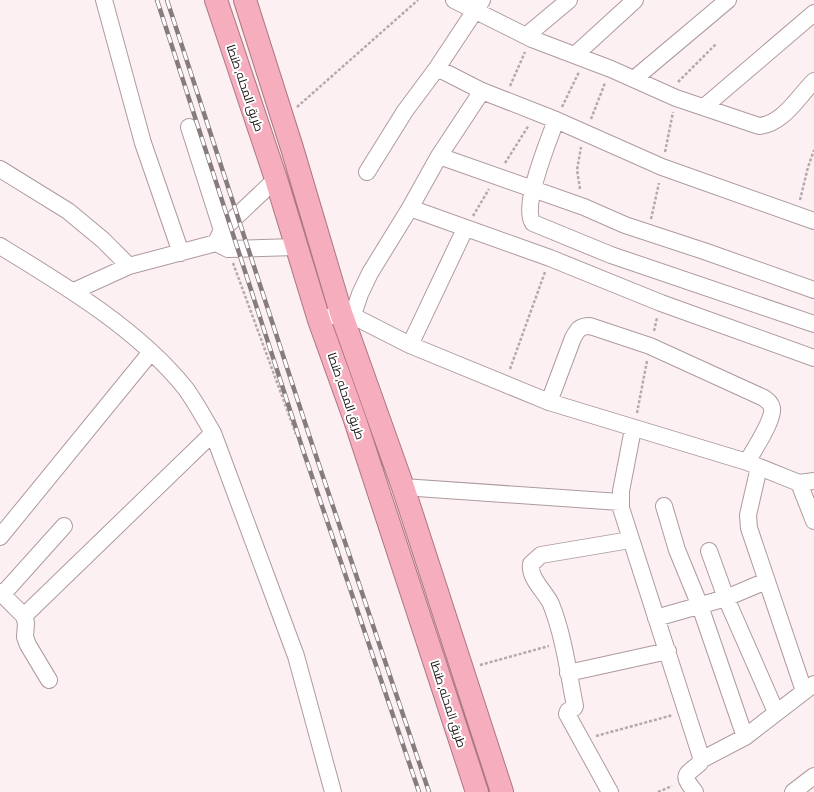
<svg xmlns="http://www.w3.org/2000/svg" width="814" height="792" font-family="'Sofia Sans Condensed',Cairo,sans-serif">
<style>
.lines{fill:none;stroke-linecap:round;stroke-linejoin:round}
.minor-casing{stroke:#ae9a9e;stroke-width:18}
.highway-casing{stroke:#a97782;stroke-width:24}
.path{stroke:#b5a9ac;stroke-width:2.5;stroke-dasharray:3 2;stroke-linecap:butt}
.minor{stroke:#fff;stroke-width:16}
.highway{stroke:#f6adbe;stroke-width:22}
.rail-casing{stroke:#867c7e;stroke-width:4.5}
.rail{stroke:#fff;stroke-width:3;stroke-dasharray:9;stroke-linecap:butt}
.labels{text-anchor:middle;stroke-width:4;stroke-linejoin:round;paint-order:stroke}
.street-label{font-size:12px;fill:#191213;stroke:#fff}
</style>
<rect width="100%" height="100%" fill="#fdf0f3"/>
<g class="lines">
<defs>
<path id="minor" d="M104,0l39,143 38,110
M454,0l78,39 79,30 65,29 83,28c24,-2 39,-29 55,-45
M526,36l43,-36
M575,55l60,-55
M437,68l45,23 74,29 106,47 152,54
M634,79l94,-79
M704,107l110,-94
M556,120c-7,20 -35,86 -23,103l78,32 203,69
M189,127l39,122
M439,156l145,51 41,18 79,26 110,39
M0,169l68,42 35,29 26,26
M367,172l38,-61 32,-43 45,-68
M410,208l140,50 111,45 153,55
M218,238l4,-8 54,-51
M0,246c64,39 139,84 186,143 10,14 18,29 27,44l83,223 37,136
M74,291l55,-25 87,-23 12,6 67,-2
M353,315l7,-21 10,-21 40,-65 29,-52 43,-65
M319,320l22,-7 8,1 61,31 139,57 198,60 52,21 15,-2
M410,345l55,-116
M549,402l24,-64c5,-9 7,-12 17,-12l60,20 114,52c4,3 7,5 8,10 2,12 -19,43 -25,54
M633,429l-12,62v17l80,249 -1,6c-15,13 -19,11 -5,29
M759,467l-11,48 1,13 55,163
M799,483l15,38
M403,487l217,15
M664,506l13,44 23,56 45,131
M0,537l151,-185
M709,551l17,47 50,114
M0,592l24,24 2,7 -1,14 3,8 21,35
M3,594l61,-68
M24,616l189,-183
M656,618l70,-20 40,-17
M568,673l100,-22
M701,760l44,-23 69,-53
M610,792l-43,-78 1,-3 6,-3 1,-2c-7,-35 -11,-69 -24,-102 -6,-13 -22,-25 -20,-40l10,-9 89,-15
M793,792l21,-16"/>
<path id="highway" d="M216,0l60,179 43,141 36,100 122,372
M245,0l47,148 49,165 62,174 99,305"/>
</defs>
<use href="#minor" class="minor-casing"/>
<use href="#highway" class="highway-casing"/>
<path class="path" d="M678,82l38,-38
M510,86l15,-34
M297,107l121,-107
M562,107l17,-35
M591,119l14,-36
M665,152l8,-40
M505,163l24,-38
M580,189l-3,-19 4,-23
M800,200l8,-33 6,-17
M473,216l16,-27
M651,219l8,-36
M233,263l63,171
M654,331l3,-13
M510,369l35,-97
M637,413l10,-52
M480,665l69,-19
M596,736l77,-21
M658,792l14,-6"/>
<use href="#minor" class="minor"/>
<use href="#highway" class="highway"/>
<defs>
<path id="rail" d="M157,0l146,450 116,342
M167,0l143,438 119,354"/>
</defs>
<use href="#rail" class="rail-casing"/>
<use href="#rail" class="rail"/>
</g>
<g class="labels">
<g class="street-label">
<text transform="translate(245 88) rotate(71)" y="4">طريق المحله, طنطا</text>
<text transform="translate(346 396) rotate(71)" y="4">طريق المحله, طنطا</text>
<text transform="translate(448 704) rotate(72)" y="4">طريق المحله, طنطا</text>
</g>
</g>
</svg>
